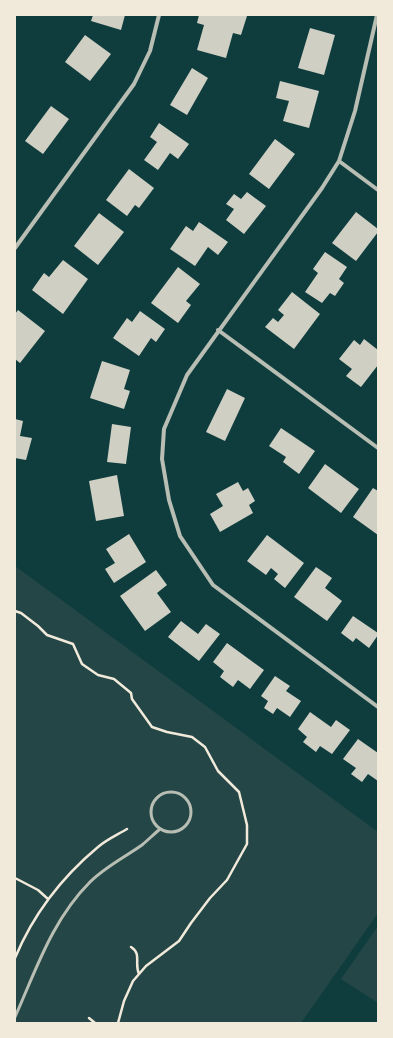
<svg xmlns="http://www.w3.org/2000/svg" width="393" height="1038" font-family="'Libre Baskerville',serif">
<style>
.green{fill:#244646}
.building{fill:#cfcfc3}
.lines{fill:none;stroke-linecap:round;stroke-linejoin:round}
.path{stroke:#f1e9da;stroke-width:2.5}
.service{stroke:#b8beb3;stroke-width:3}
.minor{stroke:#b8beb3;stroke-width:4}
</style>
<rect width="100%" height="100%" fill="#0f3d3e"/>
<path class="green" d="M15,566l363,266v81l-77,110h-286z
M378,926v77l-37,-24z"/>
<path class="building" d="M93,15h32l-4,15 -30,-9z
M199,15h43l5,1 -6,19 -8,-2 -7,25 -29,-8 7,-25 -7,-2z
M310,28l25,7 -11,40 -26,-7z
M85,35l26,19 -21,27 -25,-19z
M192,68l16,10 -21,37 -17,-10z
M280,81l39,10 -10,37 -26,-7 6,-20 -13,-3z
M51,106l18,13 -26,35 -18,-13z
M159,123l30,21 -11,15 -8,-6 -12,17 -14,-10 13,-18 -7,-5z
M275,139l20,15 -26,35 -20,-15z
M129,169l25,19 -15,20 -4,-3 -8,11 -21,-16z
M247,192l19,14 -22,28 -18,-14 8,-11 -8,-5 8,-10 7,5z
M356,212l22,17v3l-22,29 -24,-18z
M99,213l25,19 -26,33 -24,-19z
M199,222l29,20 -10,13 -10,-8 -13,19 -25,-17 16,-23 7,5z
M325,252l22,15 -8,12 5,4 -9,13 -5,-3 -8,10 -17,-11 13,-19 -5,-4z
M63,260l25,19 -25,35 -31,-24 12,-17 5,4z
M178,267l22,17 -14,17 5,4 -13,18 -27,-20z
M292,292l28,22 -26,35 -29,-22 8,-9 5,4 6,-7 -6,-5z
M18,310l27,21 -25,32 -5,-4v-45z
M140,311l25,18 -9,13 -5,-4 -12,18 -26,-18 14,-20 5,4z
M364,339l14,11v15l-17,22 -15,-11 6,-7 -13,-10 15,-19 6,5z
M102,361l28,9 -6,19 6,2 -6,18 -34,-11z
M227,389l18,9 -20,43 -19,-9z
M15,419l8,2 -3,15 12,2 -6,22 -11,-2z
M112,424l19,3 -5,37 -19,-2z
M281,428l34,23 -16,23 -16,-12 3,-5 -17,-11z
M325,464l34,25 -18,24 -33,-25z
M117,475l7,41 -28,5 -7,-40z
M238,482l5,9 5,-3 7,13 -6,4 4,8 -33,19 -10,-18 13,-8 -7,-12z
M373,488l5,3v44l-25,-18z
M129,534l17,28 -32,21 -9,-14 10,-6 -9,-14z
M267,535l37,28 -19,25 -11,-9 4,-5 -7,-6 -5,7 -19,-14z
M316,567l16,11 -7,10 17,13 -15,20 -33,-24z
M156,570l11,15 -10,8 14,19 -26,19 -25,-35z
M353,616l25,17v2l-9,13 -13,-10 -3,4 -12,-9z
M181,621l17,13 8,-10 14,10 -21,27 -31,-24z
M227,643l37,27 -14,19 -12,-9 -5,7 -13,-10 4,-6 -11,-9z
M275,676l15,10 -4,5 15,10 -11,16 -13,-9 -4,6 -9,-6 4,-7 -7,-5z
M310,712l21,15 5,-7 14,10 -18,24 -12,-8 -4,6 -13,-10 4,-5 -9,-8z
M358,739l20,14v28l-10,-7 -6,8 -11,-8 5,-6 -13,-9z"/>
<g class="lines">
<path class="path" d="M15,611l6,2 17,13 9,9 26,9 9,20 16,11 16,4 17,14 1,6 20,28 15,5 25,5 13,10 13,24 21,21 8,33v19l-20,36 -17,18 -19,25 -12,18 -33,25 -13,15 -9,20 -6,22
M15,878l23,12 10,9
M131,947c11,7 3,16 8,27
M15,958c18,-43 47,-81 83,-111 8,-7 19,-12 29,-18
M89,1018l6,5"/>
<path class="service" d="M151 812a20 20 0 1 1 40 0a20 20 0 1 1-40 0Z
M15,1017c21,-47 37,-97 75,-135 15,-15 35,-25 52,-37 6,-5 12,-11 18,-16"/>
<path class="minor" d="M377,15l-22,96 -16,50 -17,27 -135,187 -23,54 -2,30 7,41 11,36 33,49 165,122
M339,161l39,29
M15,248l119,-164 16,-33 9,-36
M218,330l160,118"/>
</g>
<rect width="393" height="1038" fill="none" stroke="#f1e9da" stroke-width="32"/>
</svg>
